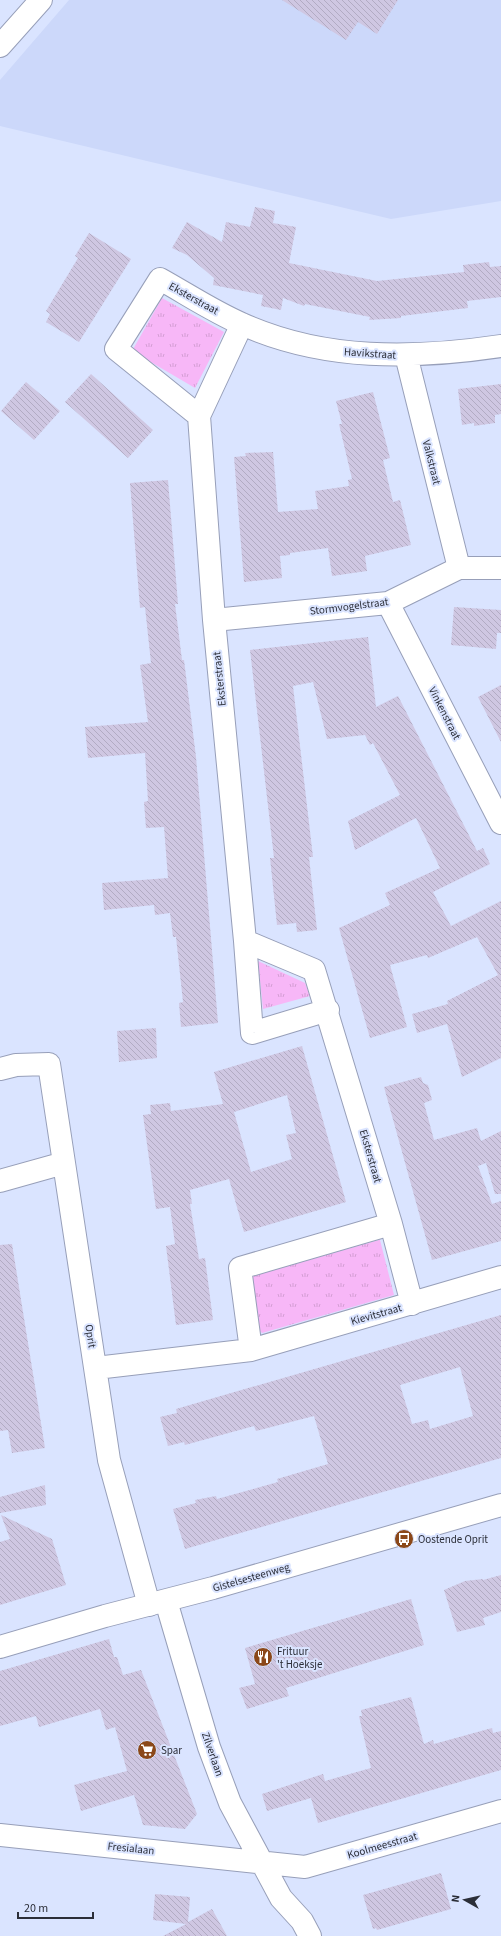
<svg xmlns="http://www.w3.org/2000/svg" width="501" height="1936" font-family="'Source Sans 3',sans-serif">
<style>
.built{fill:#ccd8fa}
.grass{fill:url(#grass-tufts)}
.building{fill:url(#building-back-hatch);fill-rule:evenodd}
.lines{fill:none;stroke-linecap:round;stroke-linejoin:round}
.minor-casing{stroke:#979fb9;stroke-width:24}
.secondary-casing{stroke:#979fb9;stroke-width:24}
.motorway-casing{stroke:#979fb9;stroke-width:24}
.minor{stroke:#fff;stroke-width:22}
.secondary{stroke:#fff;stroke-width:22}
.motorway{stroke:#fff;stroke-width:22}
.labels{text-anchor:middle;stroke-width:4;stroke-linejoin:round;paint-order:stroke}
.street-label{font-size:11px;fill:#2b2e38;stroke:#dae4ff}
.poi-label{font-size:11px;fill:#2b2e38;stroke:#dae4ff;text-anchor:start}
</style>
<defs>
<pattern id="grass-tufts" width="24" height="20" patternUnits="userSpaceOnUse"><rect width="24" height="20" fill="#f7b7f7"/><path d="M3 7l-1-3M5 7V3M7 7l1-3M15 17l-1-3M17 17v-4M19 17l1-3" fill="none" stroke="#d49ed4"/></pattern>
<pattern id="building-back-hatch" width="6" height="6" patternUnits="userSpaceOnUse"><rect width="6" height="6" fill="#cfc7e2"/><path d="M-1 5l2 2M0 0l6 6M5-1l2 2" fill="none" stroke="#b2abc3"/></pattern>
</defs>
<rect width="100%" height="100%" fill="#dae4ff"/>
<path class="built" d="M69,0h432v201l-110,18 -391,-93v-46z"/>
<path class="grass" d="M162,298l62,34 -29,56 -63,-37z
M258,961l47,22 5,13 -47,13z
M379,1240h1l14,55 -132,38 -2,-2 -8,-53 1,-2z"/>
<path class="building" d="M282,0h116l-21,34 -19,-12 -12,18z
M255,207l20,4 -2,12 23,4 -7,36 88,18 87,-9 -1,-7 26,-3 1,5 11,-1v31l-34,4 1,7 -67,8v2l-32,2 1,-3 -65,-13 -1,2 -21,-8 -2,12 -20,-4 2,-11 -50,-10 1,-7 -27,-23 -15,-7 15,-26 35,20 4,-20 24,5z
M89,233l42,26 -52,83 -33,-20 4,-8 -4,-3 32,-53 -3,-2z
M91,374l62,56 -25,28 -63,-56z
M26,382l34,29 -26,29 -33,-29z
M501,384v30l-6,1v8l-21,3v-3l-12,2 -4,-36z
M373,392l17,66 -7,2 10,42 7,-2 11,45 -46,11 2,15 -35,5 -4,-28 -38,5v2l-10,1 2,22 -38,4 -10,-125 12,-1 -1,-3 28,-1 5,60 40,-3 -3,-18 34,-5 -1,-6 4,-1 -13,-55h3l-6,-23z
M168,480l10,124h-3l7,56h2l12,97 22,266 -37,4 -2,-24 4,-1 -7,-65h-3l-3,-24 -15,2 -1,-10 -50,5 -2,-27 66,-5 -4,-51 -18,1 -2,-26 4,-1 -3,-48 -57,5 -3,-31 63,-5 -8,-57 11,-2 -6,-56 -5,1 -10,-125z
M454,607l47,3v23h-4l-1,16 -45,-4z
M368,637l8,70 22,-11 79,155 6,-3 7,16 -57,28 18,34 50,-25v157l-39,19 -15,-53 -30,9 -5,-19 36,-10 -1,-3 51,-26 -21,-38 -49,21 -1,-3 -37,10 17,62 -37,11 -31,-110 51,-23 -5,-12 55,-25 -24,-50 -61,32 -7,-29 52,-26 -27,-52 -3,2 -5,-10 -38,4 -14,-57 -20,4 20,171h-4l8,73 -20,2 -1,-9 -19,2 -7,-67h4l-24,-208z
M501,685v57l-23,-45z
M156,1028l1,30 -38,4 -2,-31z
M302,1046l44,156 -102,30 -15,-53 -39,11 2,14h-2l9,55 6,-1 8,62 -37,5 -10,-79 9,-2 -5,-37 -14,2 -13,-94 8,-1 -1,-9 20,-2 1,8 52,-7 -9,-32zM287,1095l9,38 -10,2 6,24 -41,13 -17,-60z
M421,1077l2,6 5,2 4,15 -8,3 10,37 43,-12 4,13 20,-10v63h-6l-9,-31 -8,3 14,38 9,-3v40l-69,19 -48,-173z
M12,1244l33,204 -33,5 -4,-23 -8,1v-186z
M501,1315v143l-316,91 -12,-40 23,-6 -1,-3 21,-4 1,3 61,-17 -1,-3 51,-15 -14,-48 -58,15 -2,-5 -69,19 -1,-3 -16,4 -8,-29 17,-4 -1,-4zM460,1367l13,49 -43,13 -2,-9 -16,4 -12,-39z
M45,1485l1,20 -46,8v-16z
M1,1515l51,24 14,46 -66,20v-63l10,-3z
M501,1575v37l-18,6 2,7 -28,7 -13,-42 21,-9 18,-2v1z
M411,1599l13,46 -138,43 3,8 -42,13 -8,-21 16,-4 -10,-36z
M109,1639l5,18h3l6,18 18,-5 56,144 -12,15 -42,-4 -9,-30 -53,16 -7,-26 53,-14 -12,-44 -9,3 -6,-21 -61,18 -3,-11 -36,10v-55z
M411,1697l13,47 9,-4 1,4 58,-16 1,5 8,-2v39l-183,53 -7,-25 -44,13 -5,-17 61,-20 2,7 46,-13 -12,-52h3l-1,-6z
M441,1873l10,36 -74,21 -1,-2 -3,1 -10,-34z
M155,1894l35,3 -2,25 24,-13 15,27h-64l23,-12 -33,-4z"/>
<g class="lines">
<defs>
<path id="minor" d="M242,324l-43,92 -83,-67 44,-70c27,15 54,33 82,45 82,37 172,35 259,22
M406,355l53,213
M199,416l15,204 31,321 69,29 77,254 21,80
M388,603l113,220
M214,620l174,-17 71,-35h42
M245,941l7,92 76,-23
M0,1069l16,-4 33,-1 60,396 40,145
M0,1181l64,-18
M251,1350l-11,-82 151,-44
M96,1368l155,-18 250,-73
M166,1601l43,146 21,56 51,95 21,23 8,15
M0,1835l305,32 196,-56"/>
<path id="secondary" d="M0,1647l105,-31 108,-28 288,-83"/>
<path id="motorway" d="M0,46l41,-46"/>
</defs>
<use href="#minor" class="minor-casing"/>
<use href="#secondary" class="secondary-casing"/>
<use href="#motorway" class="motorway-casing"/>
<use href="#minor" class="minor"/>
<use href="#secondary" class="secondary"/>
<use href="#motorway" class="motorway"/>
</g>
<defs>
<symbol id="bus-disc" viewBox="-11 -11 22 22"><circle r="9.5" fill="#8b4819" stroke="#dae4ff"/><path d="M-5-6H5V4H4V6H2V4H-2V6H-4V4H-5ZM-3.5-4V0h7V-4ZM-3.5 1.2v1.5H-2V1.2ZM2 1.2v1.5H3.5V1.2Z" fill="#fff"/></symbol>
<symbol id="restaurant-disc" viewBox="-11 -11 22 22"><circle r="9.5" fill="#8b4819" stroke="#dae4ff"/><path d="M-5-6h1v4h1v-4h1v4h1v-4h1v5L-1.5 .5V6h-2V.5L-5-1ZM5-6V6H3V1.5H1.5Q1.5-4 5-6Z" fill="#fff"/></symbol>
<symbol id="supermarket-disc" viewBox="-11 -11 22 22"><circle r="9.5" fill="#8b4819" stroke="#dae4ff"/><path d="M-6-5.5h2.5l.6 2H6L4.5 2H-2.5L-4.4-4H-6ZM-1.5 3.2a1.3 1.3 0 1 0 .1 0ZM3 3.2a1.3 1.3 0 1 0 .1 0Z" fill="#fff"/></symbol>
</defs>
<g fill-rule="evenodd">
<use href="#bus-disc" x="393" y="1528" width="22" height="22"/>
<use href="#restaurant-disc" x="252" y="1646" width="22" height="22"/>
<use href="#supermarket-disc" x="136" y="1739" width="22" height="22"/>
</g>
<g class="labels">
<g class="street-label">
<text transform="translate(194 298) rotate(29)" y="4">Eksterstraat</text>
<text transform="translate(370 353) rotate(4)" y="4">Havikstraat</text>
<text transform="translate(432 462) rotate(76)" y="4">Valkstraat</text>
<text transform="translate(349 606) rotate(-7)" y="4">Stormvogelstraat</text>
<text transform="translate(219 679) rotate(-96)" y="4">Eksterstraat</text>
<text transform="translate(445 713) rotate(63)" y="4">Vinkenstraat</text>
<text transform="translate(371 1156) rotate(74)" y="4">Eksterstraat</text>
<text transform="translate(376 1314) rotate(-16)" y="4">Kievitstraat</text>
<text transform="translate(91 1336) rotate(81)" y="4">Oprit</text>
<text transform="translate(251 1577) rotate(-16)" y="4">Gistelsesteenweg</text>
<text transform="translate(213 1754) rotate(71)" y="4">Zilverlaan</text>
<text transform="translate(382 1845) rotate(-16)" y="4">Koolmeesstraat</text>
<text transform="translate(131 1848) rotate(6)" y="4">Fresialaan</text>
</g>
<g class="poi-label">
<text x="418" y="1543">Oostende Oprit</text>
<text x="277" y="1655">Frituur<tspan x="277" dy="13">'t Hoeksje</tspan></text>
<text x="161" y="1754">Spar</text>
</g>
</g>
<g transform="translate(465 1900) rotate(278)" stroke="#dae4ff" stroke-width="3" paint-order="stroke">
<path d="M0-3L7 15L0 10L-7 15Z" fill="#2b2e38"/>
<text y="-6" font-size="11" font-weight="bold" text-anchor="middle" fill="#2b2e38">N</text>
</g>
<path d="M18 1912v6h75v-6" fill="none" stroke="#2b2e38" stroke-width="2"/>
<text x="24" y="1912" font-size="12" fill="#2b2e38" stroke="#dae4ff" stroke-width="3" paint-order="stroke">20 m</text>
</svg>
